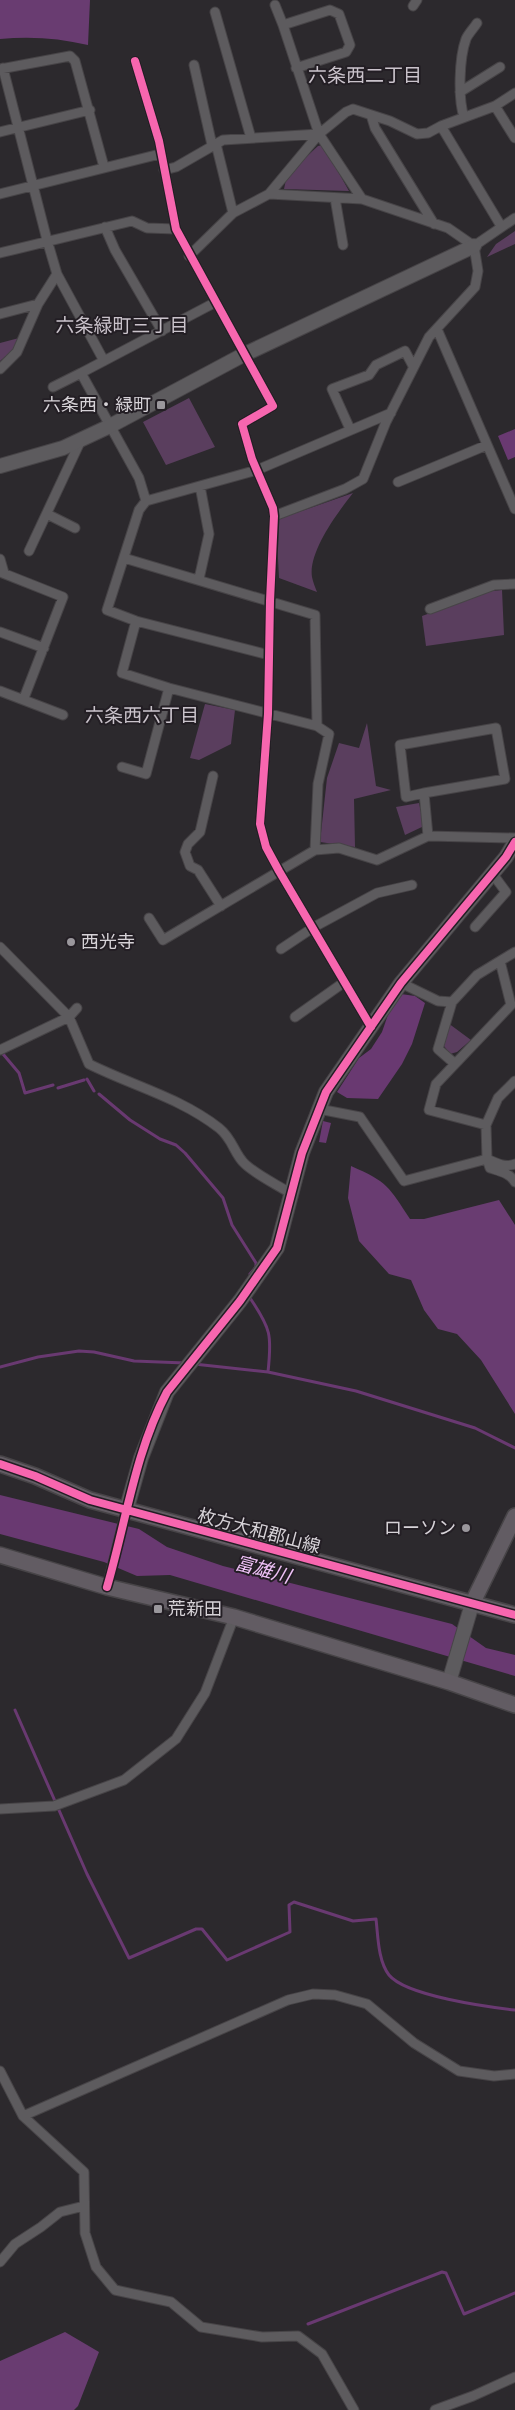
<svg xmlns="http://www.w3.org/2000/svg" width="515" height="2410" font-family="'Titillium Web','Noto Sans JP',sans-serif">
<style>
.green{fill:#5a3e5e}
.forest{fill:#693c71}
.water{fill:#693971}
.lines{fill:none;stroke-linecap:round;stroke-linejoin:round}
.stream{stroke:#693971;stroke-width:3}
.street-casing{stroke:#474447;stroke-width:11}
.secondary-casing{stroke:#474447;stroke-width:16}
.primary-casing{stroke:#474447;stroke-width:18}
.street{stroke:#5d5b5e;stroke-width:9}
.secondary{stroke:#5d5b5e;stroke-width:14}
.primary{stroke:#625c63;stroke-width:15}
.cycleway-casing{stroke:#231e24;stroke-width:11}
.cycleway{stroke:#f766af;stroke-width:8}
.poi-dot{fill:#9a979c;stroke:#231e24;stroke-width:2}
.labels{text-anchor:middle;stroke-width:4;stroke-linejoin:round;paint-order:stroke}
.poi-label{font-size:18px;fill:#d6d2d7;stroke:#231e24;text-anchor:end}
.street-label{font-size:18px;fill:#d6d2d7;stroke:#231e24}
.neighbourhood-label{font-size:19px;fill:#cac3cb;stroke:#231e24}
.water-label{font-size:19px;font-style:italic;fill:#eec1f6;stroke:#231e24}
</style>
<rect width="100%" height="100%" fill="#2c292d"/>
<path class="green" d="M323,145l26,46 -65,-2 3,-14 31,-29z
M515,231v13l-28,13 9,-13z
M19,338l-7,13 -12,10v-18z
M189,398l26,49 -49,18 -23,-43z
M353,493c-15,19 -45,59 -41,84 1,5 3,10 5,15l-38,-14 -3,-58z
M502,590l2,45 -78,11 -4,-30 70,-25z
M205,704l30,6 -4,34 -32,16 -9,-2z
M367,723l9,63 15,4 -37,9 1,48 -35,-5 7,-64 12,-35 20,5z
M419,803l5,23 -19,9 -9,-28z
M448,1023l23,17 -14,12 -7,2 -6,-8z"/>
<path class="forest" d="M0,0h90l-2,45c-29,-7 -58,-9 -88,-6z
M351,1166c37,16 38,21 59,53h14l75,-19 16,25v189l-34,-54 -24,-26 -19,-5 -14,-19 -13,-30 -22,-6 -30,-33 -11,-43z
M65,2332l34,20 -21,54 -4,4h-74v-49z"/>
<path class="water" d="M515,429v28l-7,3 -10,-24z
M401,994l14,2 10,7 -13,41 -10,20 -24,35 -31,-1 -10,-6 22,-34 12,-9 11,-17 9,-26z
M323,1121l8,2 -5,20 -7,-1z
M0,1495l139,34 28,18 56,19 229,58 34,24 29,7v21l-345,-101 -33,1 -33,-14 -104,-28z"/>
<g class="lines">
<path class="stream" d="M3,1054l16,19 6,20 28,-8
M87,1079l7,12
M58,1088l26,-8
M99,1094l31,26 30,19 16,6 9,8 38,45 9,27 24,38v4l-6,7
M250,1298c21,31 22,37 18,74
M194,1364l74,8 88,19 119,37 40,20
M0,1367l38,-10 41,-6 15,1 40,9 51,2
M15,1710l72,164 42,84 67,-29h6l25,31 63,-28 -1,-27 5,-3 59,19 23,-2c2,17 2,42 13,56 17,21 99,32 126,35
M308,2324l134,-52 4,1 18,41 51,-21"/>
<defs>
<path id="street" d="M275,5l8,20
M413,6l4,-6
M215,12l36,126
M135,61l24,80 17,88 97,177 -31,18 10,35 21,49 1,8 -4,85 -2,113 -8,110 6,23 13,24 92,156
M194,65l18,80
M3,68l44,172 10,34 47,87
M296,68l50,-16 4,-7 -11,-31 -9,-4 -47,15 36,109 43,65
M0,69l70,-13 5,5 29,106
M460,92l40,-25
M495,106l20,32
M371,115l4,13 59,96
M464,117c-6,-18 -5,-59 2,-78 2,-5 8,-11 11,-16
M441,126l60,100
M0,132l90,-22
M216,144l17,69
M164,170l12,-3 47,-27 96,-6 27,-22 7,-3 37,12 27,13 11,-1 13,-7 54,-20 20,-13
M0,194l160,-40
M269,194l50,-60
M335,198l8,47
M105,227l10,23 47,81
M474,246l41,-28
M0,253l132,-32 15,7 29,1
M189,256l44,-43 36,-19 93,5 86,29 26,18 4,25 -3,16 -46,50 -43,85 -23,57 -18,10 -71,27
M216,302l-135,71 58,105 7,23 -7,9 -32,100 29,11 133,34
M0,314l38,-10
M437,329l78,180
M0,369l17,-17 21,-48 19,-30
M53,387l28,-14
M350,429l-18,-40 37,-14 7,-10 29,-14 8,15
M398,482l89,-37
M146,501l111,-31 134,-57
M47,514l28,14
M29,551l52,-111
M124,558l191,57 2,111
M0,559l4,14
M0,572l63,25 -39,101
M199,579l10,-45 -9,-48
M430,609l64,-24 21,-1
M136,621l-14,52 47,15 148,38 12,8 -11,50 -3,66 -152,90 -14,-22
M0,632l44,16
M0,691l63,24
M122,767l24,7 23,-86
M213,776l-13,56 -12,12 -3,8 5,14 8,4 23,36
M424,793l81,-14 -9,-51 -96,17 6,52 18,-4 4,43
M315,850l24,-2 38,12 51,-24 87,2
M475,927l31,-35 -14,-19
M0,947l69,70 20,47c44,22 90,33 130,64 14,11 15,26 26,36 13,12 31,20 45,29
M281,949l33,-22 63,-34 35,-8
M515,952l-15,9 11,44 -75,79 -7,26 57,15 12,-27 17,-17
M401,983l37,18 14,1 -14,47 16,14
M452,1002l25,-27 23,-14
M295,1017l48,-34
M0,1050l69,-33 8,-9
M319,1109l41,8 44,64 83,-22 -1,-34
M487,1159l3,9c9,3 20,5 25,14
M487,1159c9,4 18,9 28,5
M107,1587l19,-76
M0,1809l54,-3 70,-26 52,-41 29,-46 29,-76
M0,2071l23,45 61,56 1,61 11,34 19,23 56,12 30,25 61,10 36,-1 24,18 32,56
M23,2116l265,-116 25,-6 22,1 32,9 47,39 45,28 35,5 21,-2
M0,2262l15,-18 26,-17 19,-15 24,-6
M435,2410l38,-14 42,-19"/>
<path id="secondary" d="M0,466l63,-18 47,-22 133,-71 231,-109
M126,1511l15,-53 26,-66 73,-91 37,-53 25,-95 24,-61 75,-109 105,-126 9,-15
M449,1682l23,-78"/>
<path id="primary" d="M0,1464l35,12 55,24 425,115
M0,1555l107,32 127,30 215,65 66,23
M472,1604l43,-88"/>
</defs>
<use href="#street" class="street-casing"/>
<use href="#secondary" class="secondary-casing"/>
<use href="#primary" class="primary-casing"/>
<use href="#street" class="street"/>
<use href="#secondary" class="secondary"/>
<use href="#primary" class="primary"/>
<defs>
<path id="cycleway" d="M135,61l24,80 17,88 97,177 -31,18 10,35 21,49 1,8 -4,85 -2,113 -8,110 6,23 13,24 92,156
M0,1464l35,12 55,24 425,115
M107,1587c19,-65 28,-135 60,-195l73,-91 37,-53 25,-95 24,-61 75,-109 105,-126 9,-15"/>
</defs>
<use href="#cycleway" class="cycleway-casing"/>
<use href="#cycleway" class="cycleway"/>
</g>
<g class="poi-dot">
<rect x="156" y="400" width="10" height="10" rx="2.5"/>
<circle cx="71" cy="942" r="5"/>
<circle cx="466" cy="1528" r="5"/>
<rect x="153" y="1604" width="10" height="10" rx="2.5"/>
</g>
<g class="labels">
<g class="poi-label">
<text x="151" y="411">六条西・緑町</text>
<text x="81" y="948" text-anchor="start">西光寺</text>
<text x="456" y="1534">ローソン</text>
<text x="168" y="1615" text-anchor="start">荒新田</text>
</g>
<g class="street-label">
<text transform="translate(259 1531) rotate(15)" y="6">枚方大和郡山線</text>
</g>
<g class="neighbourhood-label">
<text x="365" y="82">六条西二丁目</text>
<text x="122" y="332">六条緑町三丁目</text>
<text x="142" y="722">六条西六丁目</text>
</g>
<g class="water-label">
<text transform="translate(263 1569) rotate(15)" y="7">富雄川</text>
</g>
</g>
</svg>
